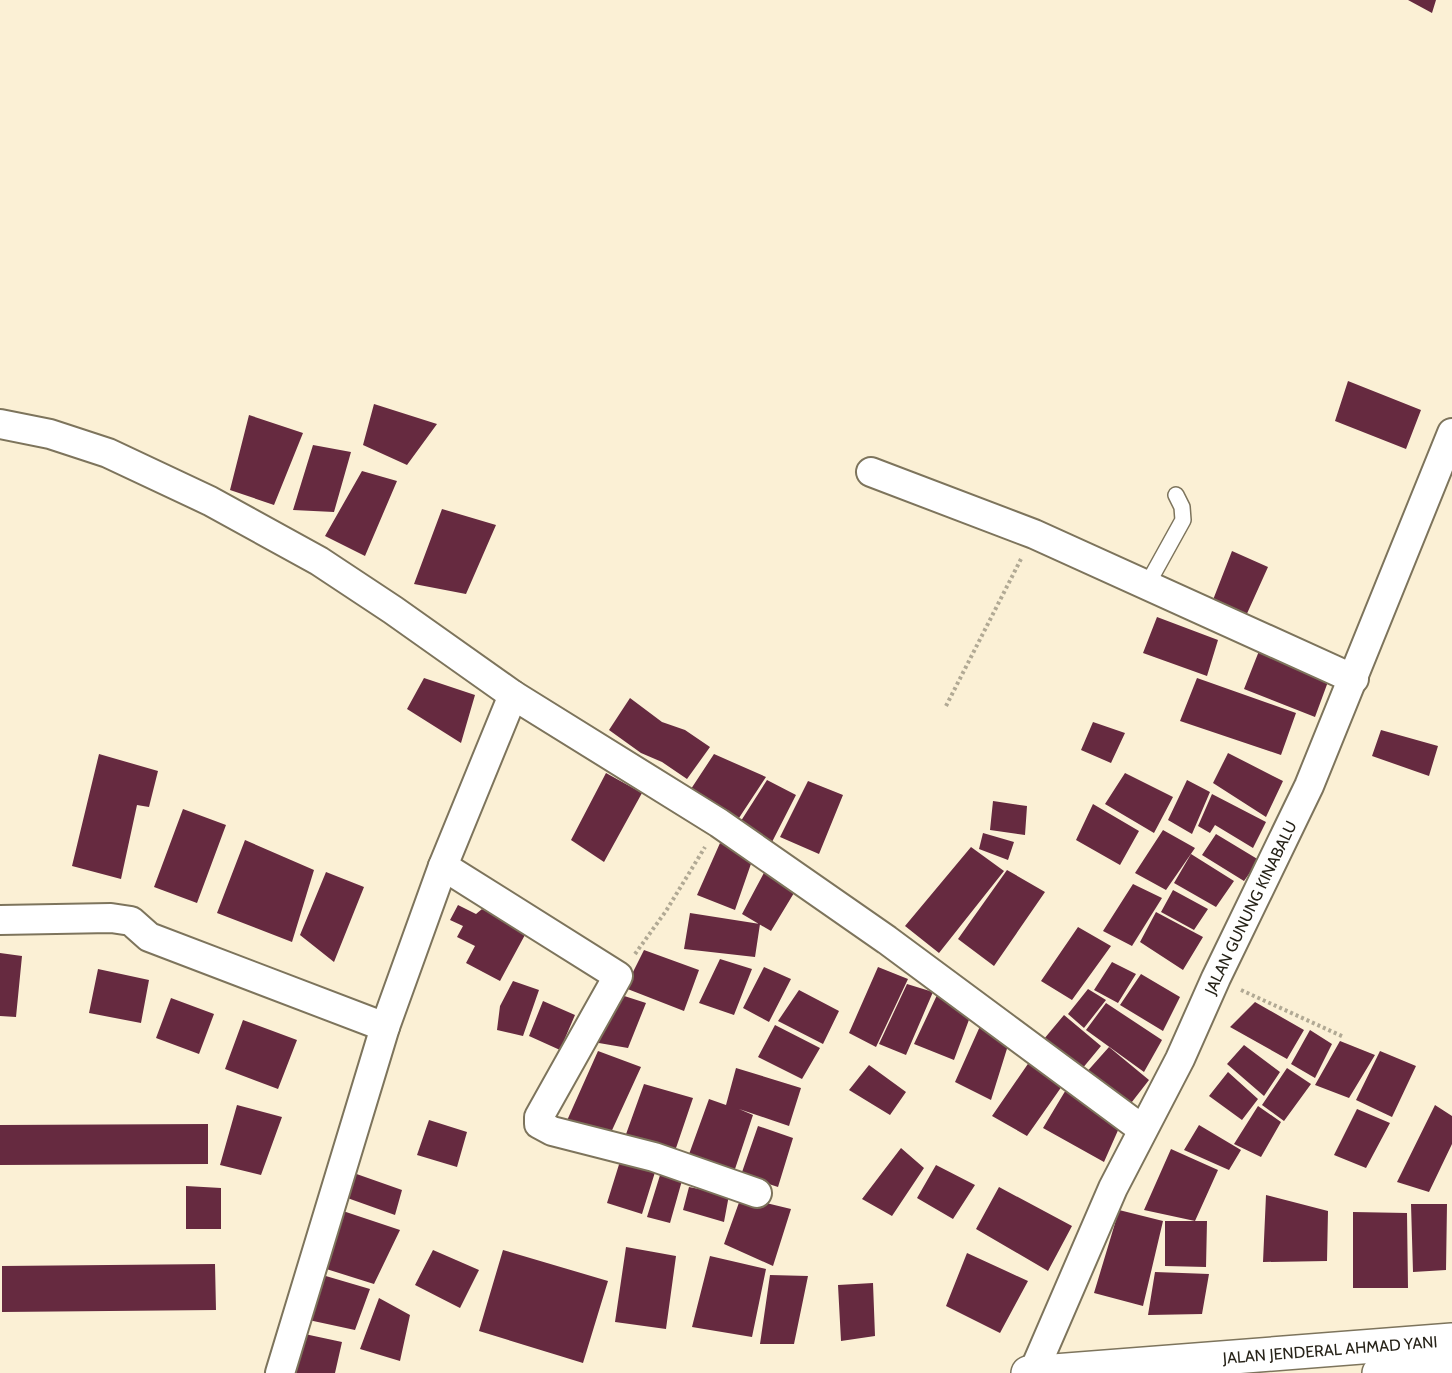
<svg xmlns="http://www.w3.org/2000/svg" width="1452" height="1373" font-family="Cabin,sans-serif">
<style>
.building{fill:#662a40}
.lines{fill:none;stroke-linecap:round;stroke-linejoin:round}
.service-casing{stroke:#7d745c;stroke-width:18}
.minor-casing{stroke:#7d745c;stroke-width:32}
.secondary-casing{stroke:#7d745c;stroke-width:36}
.path{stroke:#b1a994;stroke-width:4;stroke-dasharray:3 3;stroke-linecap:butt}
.service{stroke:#fff;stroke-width:15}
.minor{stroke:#fff;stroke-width:28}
.secondary{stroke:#fff;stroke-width:33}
.labels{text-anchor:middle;stroke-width:6;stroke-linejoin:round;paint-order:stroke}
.street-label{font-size:16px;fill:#272319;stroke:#fff}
</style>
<rect width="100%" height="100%" fill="#fbf0d5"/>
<path class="building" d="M1408,0h28l-4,13z
M1348,381l73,29 -15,39 -71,-28z
M374,404l63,20 -30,41 -44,-20z
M249,415l54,18 -29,72 -44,-15z
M313,445l38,7 -17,60 -41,-2z
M362,471l35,10 -32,75 -40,-20z
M442,509l54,16 -30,69 -52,-10z
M1232,551l36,16 -23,51 -34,-13z
M1157,617l61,23 -11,36 -64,-23z
M1259,651l70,28 -14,38 -71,-28z
M424,678l51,17 -14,48 -54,-34z
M1197,678l99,35 -15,42 -101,-34z
M630,698l32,24 23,8 25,17 -23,32 -25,-17 -21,-9 -32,-23z
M1093,722l32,11 -14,30 -30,-13z
M1381,730l57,16 -9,30 -57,-20z
M1228,753l55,28 -17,36 -53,-34z
M99,754l59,17 -9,36 -12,-2 -16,74 -49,-13z
M714,754l52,23 -29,44 -48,-29z
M606,773l36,20 -38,69 -33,-22z
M1125,773l48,24 -19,36 -49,-29z
M767,780l29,15 -24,47 -33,-18z
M1187,780l23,12 -18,42 -24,-14z
M808,781l35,14 -24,59 -39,-17z
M1212,794l54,28 -13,26 -38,-23 -5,8 -12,-7z
M993,801l34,5 -2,29 -35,-5z
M1093,804l46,27 -19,34 -44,-25z
M183,809l43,16 -29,78 -43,-16z
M1163,830l32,18 -29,42 -31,-17z
M983,833l31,9 -6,18 -29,-11z
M1216,834l43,26 -15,21 -42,-26z
M245,840l69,30 -22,72 -75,-29z
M720,843l33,15 -18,52 -38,-15z
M971,847l33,24 -65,82 -34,-27z
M1191,854l43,27 -18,26 -42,-24z
M766,869l31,19 -26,43 -29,-17z
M1007,870l38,22 -51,74 -36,-27z
M326,872l38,15 -30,75 -34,-27z
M1133,884l29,14 -30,48 -29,-15z
M1173,890l35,19 -14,21 -33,-18z
M458,905l18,9 6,-5 44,24 -26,48 -34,-18 9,-17 -18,-9 6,-11 -13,-6z
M1156,912l47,25 -20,33 -43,-28z
M690,913l70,11 -5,33 -71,-8z
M1078,927l33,19 -39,54 -31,-19z
M644,950l55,20 -15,41 -59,-23z
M0,953l22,3 -6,61 -16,-1z
M720,959l32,10 -18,46 -35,-12z
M1112,962l24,12 -18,29 -24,-13z
M764,967l27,12 -22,43 -26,-14z
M878,967l30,12 -32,68 -27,-14z
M98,969l51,11 -8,43 -52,-10z
M1141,974l39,23 -17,34 -43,-26z
M513,981l26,9 -16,46 -26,-6 3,-24z
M907,984l26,8 -27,63 -27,-11z
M1088,989l18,11 -22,28 -16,-14z
M799,990l40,21 -16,33 -45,-23z
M615,993l31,10 -18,45 -35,-6z
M938,993l35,16 -19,51 -40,-16z
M171,998l43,16 -15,40 -43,-16z
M543,1001l32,14 -15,35 -31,-14z
M1255,1002l49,28 -17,29 -57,-32z
M1106,1003l56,37 -18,32 -58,-42z
M1064,1015l37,31 -24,29 -38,-30z
M243,1020l54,20 -19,49 -53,-20z
M981,1024l29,15 -19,61 -36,-18z
M775,1025l45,23 -18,31 -44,-22z
M1310,1030l22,14 -17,34 -24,-14z
M1340,1041l35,14 -26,43 -34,-13z
M1244,1045l36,27 -16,24 -37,-32z
M1109,1047l40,33 -21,27 -44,-32z
M598,1051l43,16 -33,72 -43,-14z
M1380,1051l36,15 -24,51 -36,-17z
M1032,1058l35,21 -40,57 -35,-20z
M869,1065l37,27 -16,23 -41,-25z
M736,1068l65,20 -12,38 -50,-17 14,6 -19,57 -46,-15 21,-58 17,6z
M1287,1068l24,16 -27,37 -22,-16z
M1228,1072l30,27 -16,21 -33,-24z
M1070,1083l53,36 -19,43 -61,-34z
M644,1084l49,14 -18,53 -50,-14z
M237,1105l45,12 -21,58 -41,-10z
M1435,1105l17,11v28l-23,48 -32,-10z
M1258,1106l23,16 -20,35 -27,-13z
M1357,1109l33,14 -24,45 -32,-13z
M429,1120l38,12 -10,35 -40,-12z
M208,1124v40l-208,1v-40z
M1199,1125l42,25 -12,20 -45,-20z
M758,1126l35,12 -15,49 -37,-12z
M901,1148l23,20 -32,48 -30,-17z
M1171,1149l47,21 -23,51h12l-1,46 -41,-1v-45h30l-51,-11z
M621,1158l35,11 -14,45 -35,-11z
M936,1165l39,20 -22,34 -36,-21z
M348,1171l54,19 -7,25 -56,-20z
M661,1172l22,5 -13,46 -23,-6z
M186,1186l35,2v41h-35z
M689,1187l40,8 -5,27 -41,-12z
M999,1187l73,39 -24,45 -72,-42z
M1266,1195l62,16 -1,50 -64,1z
M741,1197l50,12 -18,57 -49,-22z
M1411,1204h36l-1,66 -33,2z
M337,1209l63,21 -26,54 -54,-17z
M1119,1210l44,11 -20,85 -49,-13z
M1353,1212l54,1 1,75h-55z
M626,1247l50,9 -10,73 -51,-7z
M433,1250l46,20 -19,38 -45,-23z
M503,1250l105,31 -25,82 -104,-32z
M967,1253l61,28 -28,52 -54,-27z
M710,1256l56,13 -14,68 -60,-10z
M215,1264l1,46 -214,2v-46z
M1155,1272l54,2 -7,40 -54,1z
M319,1274l51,15 -15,41 -51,-11z
M770,1275l38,1 -14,68h-34z
M873,1283l2,53 -34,5 -3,-56z
M379,1298l31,17 -10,46 -40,-12z
M300,1333l42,9 -7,31h-44z"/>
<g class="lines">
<defs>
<path id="service" d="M1147,585l36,-65 -1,-13 -6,-12"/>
<g id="minor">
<path d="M0,424l50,10 58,19 102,48 109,60 74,49 120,85 206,128 168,117 255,189"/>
<path d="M871,472l163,62 320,145"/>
<path d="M443,866l175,110 -79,141v7l13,7 102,26 103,36"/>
<path d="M0,920l111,-2 20,3 18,16 236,90"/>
<path d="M280,1373l105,-346 58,-161 70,-171"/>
<path id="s1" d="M1033,1373l80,-185 67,-129 36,-81 93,-192 143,-353"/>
</g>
<g id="secondary">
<path id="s2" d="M1028,1373l424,-33"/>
<path d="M1379,1373l73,-6"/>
</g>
</defs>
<use href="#service" class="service-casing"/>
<use href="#minor" class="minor-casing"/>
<use href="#secondary" class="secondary-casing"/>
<path class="path" d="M946,706l75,-147
M635,954l31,-43 39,-64
M1241,990l103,47"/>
<use href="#service" class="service"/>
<use href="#minor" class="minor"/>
<use href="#secondary" class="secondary"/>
</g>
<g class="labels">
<g class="street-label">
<text dy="6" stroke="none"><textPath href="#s1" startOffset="514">JALAN GUNUNG KINABALU</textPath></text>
<text dy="6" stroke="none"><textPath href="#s2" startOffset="303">JALAN JENDERAL AHMAD YANI</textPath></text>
</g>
</g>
</svg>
